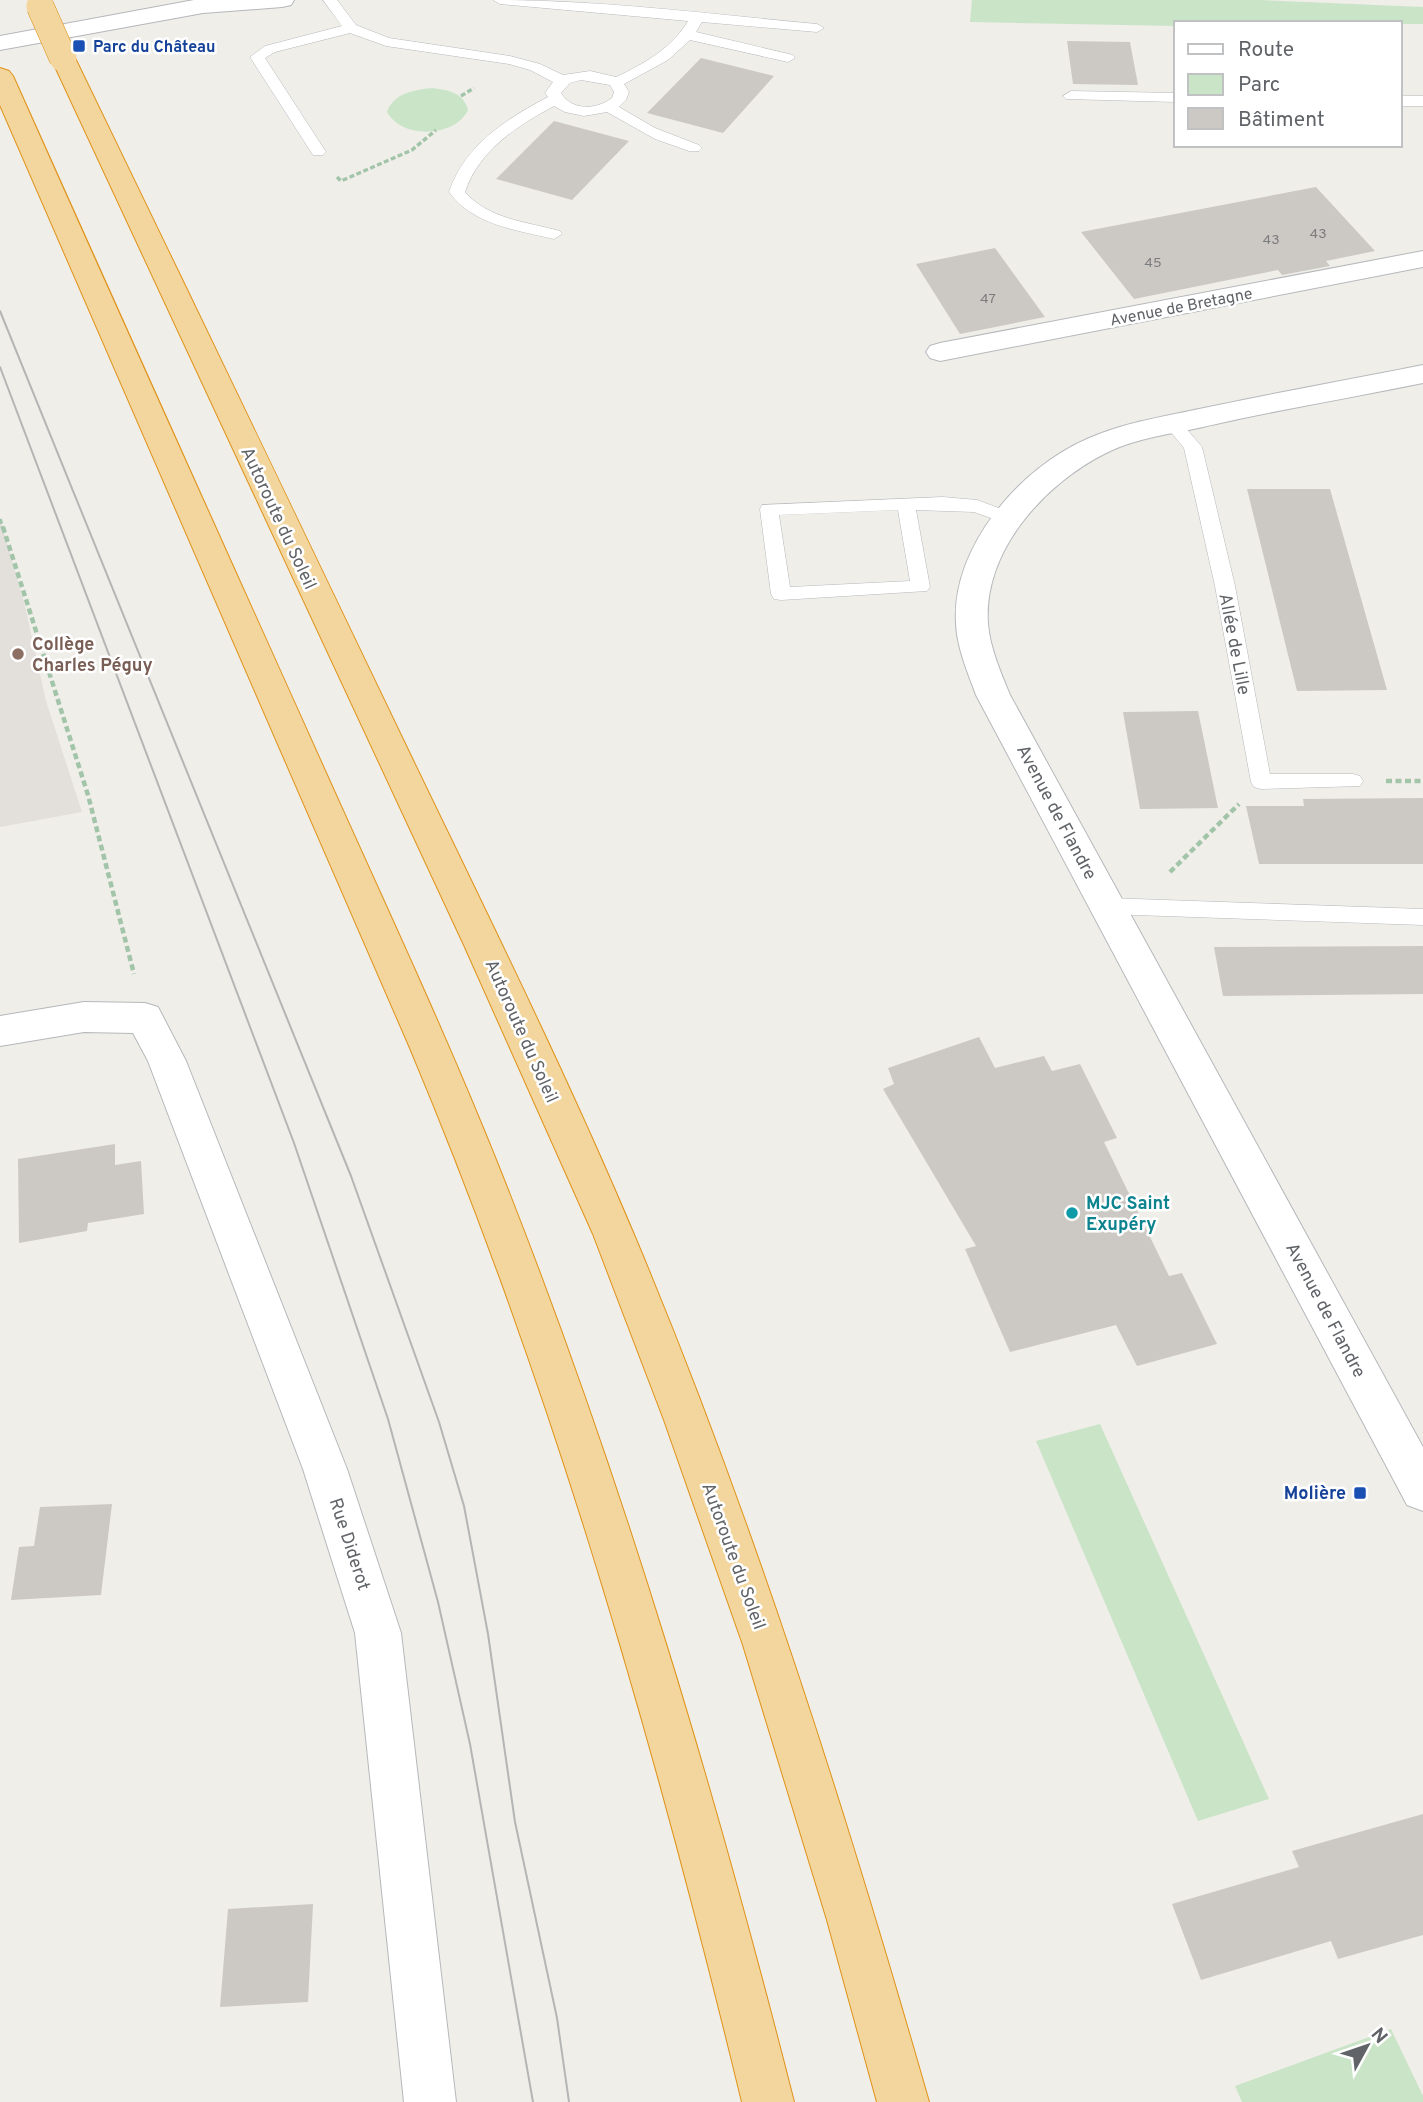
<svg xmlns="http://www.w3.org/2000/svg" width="1423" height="2102" font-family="Overpass,sans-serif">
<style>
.education{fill:#e3dfda}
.green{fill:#cae4c8}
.building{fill:#ccc9c5}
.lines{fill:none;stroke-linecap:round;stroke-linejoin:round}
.lane-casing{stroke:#b5b8bb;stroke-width:1}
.street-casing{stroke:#b5b8bb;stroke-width:2}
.secondary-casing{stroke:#b5b7bb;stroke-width:2}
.highway-casing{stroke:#df9219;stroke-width:2}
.path-far1{stroke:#a2c5a9;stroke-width:3.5;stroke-dasharray:5 2.5;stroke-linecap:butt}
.path{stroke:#a2c5a9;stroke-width:4.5;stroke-dasharray:6 3.5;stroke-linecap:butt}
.lane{fill:#fff;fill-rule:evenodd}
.street{fill:#fff;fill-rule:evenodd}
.secondary{fill:#fff;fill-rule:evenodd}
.highway{fill:#f2d69d;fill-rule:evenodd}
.tram{stroke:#b4b5b5;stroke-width:2}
.highway-bridge-casing{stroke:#df9219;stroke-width:28;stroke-linecap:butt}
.highway-bridge{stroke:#f2d69d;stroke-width:27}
.transit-dot{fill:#1a4fb4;stroke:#fff;stroke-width:2.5}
.education-dot{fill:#8d6e63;stroke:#fff;stroke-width:2.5}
.culture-dot{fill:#0f9aa8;stroke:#fff;stroke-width:2.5}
.labels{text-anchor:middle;stroke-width:5;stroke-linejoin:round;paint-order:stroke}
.number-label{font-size:14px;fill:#7b7c7e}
.far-transit-label{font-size:16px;font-weight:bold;fill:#164399;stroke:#fff;text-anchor:start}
.far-street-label{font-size:16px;fill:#606367;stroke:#fff}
.street-label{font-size:18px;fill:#606367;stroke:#fff}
.education-label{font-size:18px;font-weight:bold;fill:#785e54;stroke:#fff;text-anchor:start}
.culture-label{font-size:18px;font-weight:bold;fill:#0d838f;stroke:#fff;text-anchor:start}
.transit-label{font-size:18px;font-weight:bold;fill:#164399;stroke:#fff;text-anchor:end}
</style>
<rect width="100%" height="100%" fill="#f0eee9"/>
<path class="education" d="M0,518l25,88 21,95 36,111 -82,15z"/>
<path class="green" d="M972,0h288l163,7v17l-247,-1v3l-206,-4z
M432,88c15,2 32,4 36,22 -13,28 -67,29 -81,2 7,-19 26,-22 45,-24z
M1100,1424l169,375 -71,22 -162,-380z
M1391,2029l32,67v6h-181l-7,-16z"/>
<path class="building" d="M1067,41l63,1 8,43 -65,-1z
M701,58l73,18 -51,57 -76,-20z
M554,121l75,20 -57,59 -76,-21z
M1316,187l59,64 -49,10 4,5 -27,5 -21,4 -4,-5 -144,29 -53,-67z
M995,248l50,69 -85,17 -44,-70z
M1247,489h83l57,201 -90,1z
M1198,711l20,97 -78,1 -17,-97z
M1423,798v66h-164l-13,-58h58l-1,-7z
M1423,946v48l-200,2 -9,-49z
M979,1037l16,31 49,-12 8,15 28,-7 37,74 -13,4 65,134 13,-3 35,71 -80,22 -21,-41 -106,27 -45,-103 11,-3 -93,-157 11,-5 -6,-16z
M115,1144v21l26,-4 3,53 -56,9 -1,8 -68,12 -1,-84z
M112,1504l-11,91 -90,5 8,-53 15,-1 6,-39z
M1423,1814v121l-85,24 -7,-18 -130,39 -29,-76 127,-37 -7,-16z
M313,1904l-5,98 -88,5 8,-98z"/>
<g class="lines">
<defs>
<path id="lane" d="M323,0h14l19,25 33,13 121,18 30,8 23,11 27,-4 26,6c28,-13 56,-29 72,-56l-188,-17 -7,-4c108,0 216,14 324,24l7,4 -7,4 -115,-10 -6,10 97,23 2,3 -7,4 -98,-22 -22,20 -44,24 5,8 -3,8 -7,7 36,21 44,17 3,3 -3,3h-10l-34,-12 -48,-27 -23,4 -19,-4 -11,-6c-37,20 -75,44 -89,86 23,27 62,30 95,39l2,3 -8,5c-38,-9 -81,-14 -105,-47 16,-47 57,-73 99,-95l-3,-4 8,-11 -23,-12 -21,-6 -123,-18 -36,-13 -75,19 -10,6 61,94 -3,3h-10l-63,-98 15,-11 77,-20zM581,80l29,5 4,7 -2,6c-16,12 -40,13 -51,-5l9,-10z
M1071,91l105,2v9l-110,-3 -3,-3z
M1400,96h23v10h-23z
M1173,418l6,2 23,27 33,139 35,188h83l7,2 3,5 -3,5 -99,3 -7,-2 -3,-5 -36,-196 -31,-138 -20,-24z
M943,497l34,3 38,14 2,4 -9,6 -34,-12 -58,-2 14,77 -3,4 -146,9 -7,-1 -3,-5 -11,-85 2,-4zM898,510l12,71 -120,6 -11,-72z
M1107,898l316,11v16l-316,-11 -8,-2 -3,-6 3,-6z"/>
<path id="street" d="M1423,251v16l-483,94 -10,-3 -4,-6 4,-6 10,-3z
M1423,365v18c-73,15 -147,27 -220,44 -32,7 -67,11 -97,26 -62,31 -123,98 -118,171 2,24 13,49 22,71l413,752v64l-16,-6 -431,-810c-8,-22 -19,-47 -20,-71 -5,-77 64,-156 131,-185 35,-16 75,-22 112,-30 75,-16 149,-29 224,-44z
M84,1002l61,1 13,4 28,54 161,408 54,164 55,469h-52l-49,-469 -52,-164 -155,-408 -15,-28 -49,-1 -84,14v-30z"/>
<path id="secondary" d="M194,0h100l-3,5 -9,2 -79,6 -203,37v-14z"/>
<path id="highway" d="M63,51l9,2 3,5c112,231 223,462 334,694 77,160 157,321 226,485 118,281 210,572 294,865h-52l-50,-182 -84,-275 -79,-225 -71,-186 -129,-289 -413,-887 3,-5z
M0,68l9,3 4,5c105,236 212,472 318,708 61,136 125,272 179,411 116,296 206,600 284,907h-52c-87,-359 -189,-714 -332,-1054l-410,-943z"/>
</defs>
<use href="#lane" class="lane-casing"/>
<use href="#street" class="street-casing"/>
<use href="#secondary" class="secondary-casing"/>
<use href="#highway" class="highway-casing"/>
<path class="path-far1" d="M461,96l13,-8
M337,177l4,4 71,-31 24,-20
M0,519l3,10"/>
<path class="path" d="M3,527l85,268 46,179
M1386,781h37
M1170,872l69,-68"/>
<use href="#lane" class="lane"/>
<use href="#street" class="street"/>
<use href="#secondary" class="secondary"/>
<use href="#highway" class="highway"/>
<path class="tram" d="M0,311l351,865 88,246 25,84 24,128 27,188 42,196 12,84
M0,367l294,776 94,276 50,183 32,142 63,358"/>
<defs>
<path id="highway-bridge" d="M40,6l23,52"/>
</defs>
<use href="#highway-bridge" class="highway-bridge-casing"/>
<use href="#highway-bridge" class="highway-bridge"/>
</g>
<g class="transit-dot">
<rect x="72" y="39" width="14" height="14" rx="3.5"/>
<rect x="1353" y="1486" width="14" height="14" rx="3.5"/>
</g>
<circle class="education-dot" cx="18" cy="654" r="7"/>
<circle class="culture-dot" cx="1072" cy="1213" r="7"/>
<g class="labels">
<g class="number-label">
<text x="1318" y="238">43</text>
<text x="1271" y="244">43</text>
<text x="1153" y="267">45</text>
<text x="988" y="303">47</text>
</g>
<g class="far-transit-label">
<text x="93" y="52">Parc du Château</text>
</g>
<g class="far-street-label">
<text transform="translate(1181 306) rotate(-11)" y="6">Avenue de Bretagne</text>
</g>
<g class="street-label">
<text transform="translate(279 518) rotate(65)" y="6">Autoroute du Soleil</text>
<text transform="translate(1235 644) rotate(79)" y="6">Allée de Lille</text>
<text transform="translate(1057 812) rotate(62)" y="6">Avenue de Flandre</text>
<text transform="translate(522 1031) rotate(66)" y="6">Autoroute du Soleil</text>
<text transform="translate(1326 1310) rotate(62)" y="6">Avenue de Flandre</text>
<text transform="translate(350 1544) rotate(72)" y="6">Rue Diderot</text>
<text transform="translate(734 1556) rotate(70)" y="6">Autoroute du Soleil</text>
</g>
<g class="education-label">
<text x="32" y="650">Collège<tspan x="32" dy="21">Charles Péguy</tspan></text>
</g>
<g class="culture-label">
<text x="1086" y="1209">MJC Saint<tspan x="1086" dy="21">Exupéry</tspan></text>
</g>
<g class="transit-label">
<text x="1346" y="1499">Molière</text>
</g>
</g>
<rect x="1174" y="21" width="228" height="126" fill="#ffffff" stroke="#bfc1c2" stroke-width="2"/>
<rect x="1188" y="44" width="35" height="10" fill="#ffffff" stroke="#bfc1c2" stroke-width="2"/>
<text x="1238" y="56" font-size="21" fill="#606367">Route</text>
<rect x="1188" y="74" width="35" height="21" fill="#cae4c8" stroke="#bfc1c2" stroke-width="2"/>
<text x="1238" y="91" font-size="21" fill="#606367">Parc</text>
<rect x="1188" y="108" width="35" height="21" fill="#ccc9c5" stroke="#bfc1c2" stroke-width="2"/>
<text x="1238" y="126" font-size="21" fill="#606367">Bâtiment</text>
<g transform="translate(1367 2046) rotate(50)" stroke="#ffffff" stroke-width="5" paint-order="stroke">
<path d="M0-5L12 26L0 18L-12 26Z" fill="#606367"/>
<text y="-10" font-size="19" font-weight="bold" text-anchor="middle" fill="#606367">N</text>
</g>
</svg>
